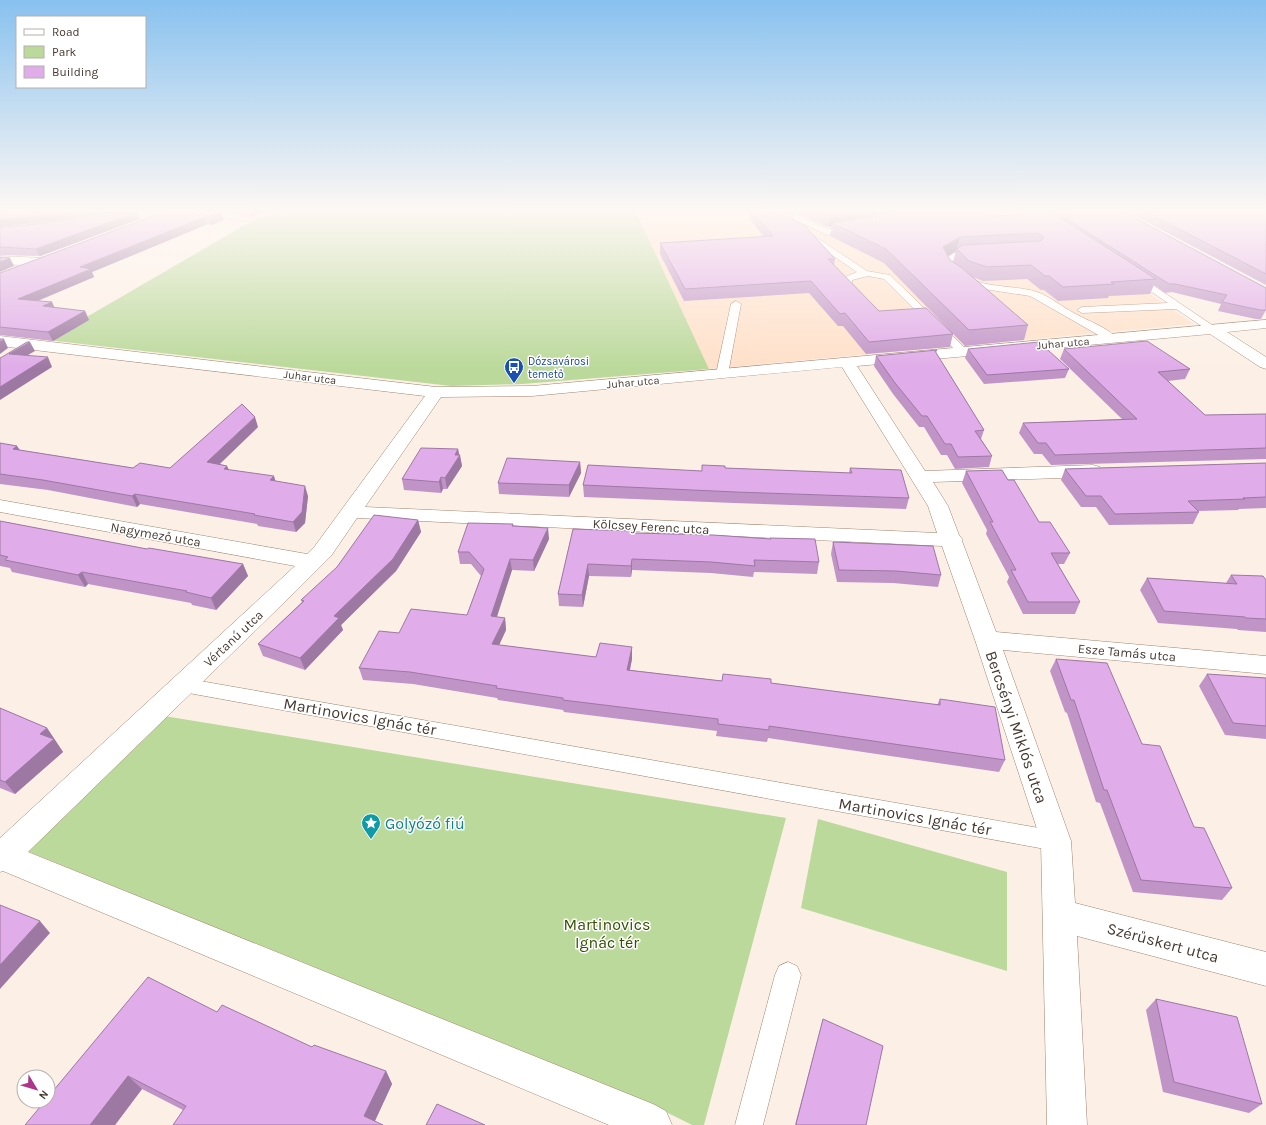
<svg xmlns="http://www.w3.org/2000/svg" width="1266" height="1125" font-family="Karla,sans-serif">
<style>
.built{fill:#ffe0c9}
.green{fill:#bbd99b}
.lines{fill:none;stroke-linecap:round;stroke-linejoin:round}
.service-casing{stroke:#9f836d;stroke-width:1}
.minor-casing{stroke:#9f836d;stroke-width:1}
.service{fill:#fff;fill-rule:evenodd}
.minor{fill:#fff;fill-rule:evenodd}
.wall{fill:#c194c8;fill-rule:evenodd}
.shaded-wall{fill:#9d78a3}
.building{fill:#e0ace9;stroke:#9d78a3}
.labels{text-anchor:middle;stroke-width:3;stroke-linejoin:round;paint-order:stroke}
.far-street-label{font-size:11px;fill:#463930;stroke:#fff}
.far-transit-label{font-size:11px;fill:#164399;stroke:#fff;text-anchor:start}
.street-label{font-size:13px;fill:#463930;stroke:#fff}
.near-street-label{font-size:16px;fill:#463930;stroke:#fff}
.near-culture-label{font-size:16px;fill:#0d838f;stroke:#fff;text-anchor:start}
.near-park-label{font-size:16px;fill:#335000;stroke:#fff}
</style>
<rect width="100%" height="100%" fill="#fcf0e6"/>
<path class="built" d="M636,212h395l163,112 -485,45z"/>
<path class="green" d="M291,212h345l73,157 -187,15 -71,2 -404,-46 210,-122z
M164,716l622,102 -82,307h-12l-44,-22 -621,-252z
M818,819l189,53v99l-206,-63z"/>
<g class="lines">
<defs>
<path id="service" d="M193,212h18l37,5 4,2 -4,2 -51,-7z
M778,212c16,-3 33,11 48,16 9,4 23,-7 30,0l-4,3 -25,4z
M1030,212h9l22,14 -1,2h-6z
M801,227l66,44 23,4 77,75 2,2 -2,2h-8l-75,-75 -16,-3 -16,4v3l12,13 -1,2h-8l-13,-14 3,-7 12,-5 -59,-40 -1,-2z
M977,250l3,1 1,2 -1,2 -21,2 -8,5c17,29 58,21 86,30 14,5 25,15 37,21 12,7 35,15 42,25l-5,3 -4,-1 -77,-44 -46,-7 -27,-9 -9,-7 -7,-12 13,-8z
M1135,274l3,1 80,54 -5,3 -4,-1 -33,-22 -94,4 -5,-3 5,-3 86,-4 -36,-24 -2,-2z
M736,301l5,3 -13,70 -2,2h-8l-2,-2 15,-70z
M183,678l873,153 8,3 3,7 -3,7 -8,3 -873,-159 -7,-2 -2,-5 2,-5z
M788,962l9,4 4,9 -38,150h-28l40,-150 4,-9z"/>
<path id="minor" d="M134,212h29l-6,3 -48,6 -6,-3 6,-3z
M0,256l41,2 4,1 2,3 -2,3 -4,1 -41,-2z
M1266,320v8l-39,4 39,25v12l-6,-2 -50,-33 -353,32 68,105 168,-6 7,2 3,4 -3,4 -7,2 -160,5 15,24 11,29 4,5 -1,1 34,91 270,24v18l-263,-24 68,191 4,62 191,49v34l-189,-50 10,189h-40l-6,-284 -66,-201 -33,-94 -585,-28 -26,38 -35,35 -268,261 625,252 13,7 6,14h-63l-606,-254 -3,1v-34l295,-272 -295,-54v-12l307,54 8,-8 110,-150 -425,-50v-10l436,51 96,-1zM842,367l86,139 9,27 -572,-26 76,-110 91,-1z"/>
</defs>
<use href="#service" class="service-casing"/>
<use href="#minor" class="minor-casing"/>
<use href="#service" class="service"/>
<use href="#minor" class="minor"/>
</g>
<path class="wall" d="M221,212l3,8 -13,5 -3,-1 -116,48 2,5 -56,24 14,1 2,6 31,3 4,9 -36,21 -53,-6v-62z
M224,212h38l-10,4z
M749,212h41l4,3 -1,5 42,39 -1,7 45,45 74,23 -3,13 -84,7 -23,-28h-5l-29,-33 -125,8 -24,-47v-11l104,-6 -15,-19z
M800,212h185l6,4 62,-2 1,-2h70l142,76v22l-5,9h-5l-38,-8 3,-7 -49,-12 -7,1 -11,-8 -4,9 -41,2 -1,2 -50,3 -14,-11h-3l-14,-11 -44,2 -10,-4 55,48 -4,15 -59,6 -81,-83 -54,-27 2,-9h-4l-28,-12zM956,251l-3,11 -3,-2 -2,-4z
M1128,212h138v73z
M140,219l-100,37 -40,-1v-27z
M968,349l101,20 -4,9 -81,6 -19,-26z
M1064,349l126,20 -5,10 -17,2 37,34 61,-1v45l-215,6 -9,-11h-8l-15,-21 4,-10 99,-4 -62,-60z
M937,350l-1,3 48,77 -3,9 11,17 -3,11 -34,2 -8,-14h-6l-17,-28h-5l-26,-33 -19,-28 2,-10z
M258,427l-38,37 7,2 2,4 46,11 33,15 -3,27 -9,9 -38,-6 -1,-2 -117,-20 -3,3 -89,-17 -48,-6v-41l17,3 3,4 113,18h37z
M458,449l4,17 -15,23h-4l-2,4 -37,-3 -2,-11z
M580,462l1,11 -12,24 -70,-3 -1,-11z
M1266,463v45l-27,1 -1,1 -40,1 1,1 -6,12 -84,1 -13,-18h-15l-20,-27 4,-11z
M725,468l124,5 1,-5 59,30 -3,11 -172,-6 -150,-6 -1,-12z
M966,471l42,9 31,42 31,31 -6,11h-6l22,38 -5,12h-52l-16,-32 2,-5 -23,-43 1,-4 -25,-47z
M418,520l3,12 -25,39 -55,54 2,5 -38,40 -42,-14 -5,-12 44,-42 -1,-2z
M0,521l147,28 96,15 5,12 -32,34 -24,-5 -1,-2 -103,-19 -3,3 -73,-15 -2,-4 -10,-2z
M513,524v2l36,13 -15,32 -22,-1 -15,47 8,1 1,12 -7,15 97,12 36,-10v12l-2,11 92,11 49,2 166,22 3,-6 65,61 -6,12 -231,-34 -1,4 -51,-6 1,-5 -153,-19 -1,-2 -65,-10 -1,-2 -84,-14 -50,-4 -4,-12 40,-35 68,-18 14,-39 -10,-12h-11l-2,-12z
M573,529l62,4 135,6v-1l49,24 -2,12 -63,-2 -1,5 -42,-4 -79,-3 -1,7 -42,-1 -6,31 -24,-1 -1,-12z
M833,542l108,33 -3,12 -45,-4 -56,-1 -6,-28z
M1231,575l35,5v52l-28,-2 -1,-1 -79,-6 -18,-33 7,-12 79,5z
M1056,659l86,85 90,144 -10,12 -89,-8 -33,-89 -4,-1 -29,-89 -2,-1 -15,-41z
M1207,674l59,4v61l-41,-4 -26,-49z
M0,708l47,20 16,24 -48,42 -15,-6z
M1156,999l106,105 -13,9 -86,-21 -17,-82z
M217,1012l95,35 74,24 6,13 -17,37 -192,-11 -41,-21 -27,36h-90z
M823,1019l43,106h-71l25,-95z"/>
<path class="shaded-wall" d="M66,212h61l-127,15v-7z
M137,212l3,7 -100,37 -4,-7z
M221,212l3,8 -13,5 -3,-8z
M251,212h11l-10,4z
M849,212h76l-93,11v4h-4l2,-12z
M205,217l3,7 -116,48 2,5 -72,30 -4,-8 62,-32z
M960,237l-4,14 -16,10 3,-14z
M10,258l4,8 -14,6v-10z
M52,302l4,9 -13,-5z
M85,311l4,9 -36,21 -5,-9z
M4,339l4,9 -8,6v-12z
M30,342l5,9 -21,12 -5,-9z
M48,357l4,10 -52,33v-13z
M255,417l3,10 -47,45 -4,-10z
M17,446l6,10 -10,-7z
M458,449l1,7 1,-1 2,11 -15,23 -2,-11 10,-23z
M580,462l1,11 -12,24v-12z
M227,466l4,10 -7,-7z
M274,476l3,10 -7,-6z
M441,477l2,12 -2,4 -2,-11z
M305,486l3,10 -3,27 -9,9 -3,-10z
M135,494l5,10 -3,3 -5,-11z
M418,520l3,12 -25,39 -55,54 2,5 -38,40 -5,-12 34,-42z
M548,528l1,11 -15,32 -1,-11z
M510,559l2,11 -19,58 -2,-12z
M632,559v11l-1,7v-11z
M243,564l5,12 -32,34 -5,-12z
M588,564l1,12 -6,31 -1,-12z
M82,572l6,12 -3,3 -7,-12z
M505,618l1,12 -12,26 -2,-12z
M632,647v12l-5,23v-12z
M47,728l16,24 -48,42 -10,-12 35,-48z
M40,921l10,12 -50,56v-24z
M386,1071l6,13 -19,41 -9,-9z
M128,1076l14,13 -27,36h-25z"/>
<path class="building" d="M0,212h66l-66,8z
M137,212l-101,37 -36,-2v-19z
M164,212h57l-13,5h-3l-125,50 11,2 -73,30 34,3 -9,4 42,5 -37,21 -48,-5v-54z
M753,212h37l4,3 -2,2 1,3 12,6 30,33h-7l51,52 47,-3 27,26 -84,8 -24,-29 -5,1 -29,-33 -126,8 -25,-46 113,-7z
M823,212h26l-19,3z
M896,212h89l6,4 62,-3 103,66 -45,3 3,2 -51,3 -14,-11h-4l-14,-11 -44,2 -18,-6 -12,-12 6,-4 78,-4 3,-4 -6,-4 -78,4 -17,10 7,13 12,8 66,57 -59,5 -83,-81 -54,-26z
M1063,212h61l142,76v22h-6l-38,-8 5,-7 -52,-11h-6l-104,-66 8,-1z
M1146,212h120v62z
M0,257l10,1 -10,4z
M0,339h4l-4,3z
M1147,341l43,28 -32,3 47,43 61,-1v34l-211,7 -9,-12h-8l-15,-20 114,-4 -73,-70z
M27,342h3l-21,12 39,3 -48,30v-29l2,-1z
M1039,342l30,27 -82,6 -19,-26z
M937,350l-2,1 49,79 -9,1 17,25 -34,1 -7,-13h-6l-18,-28h-5l-27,-33 -19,-27z
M242,404l13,13 -48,45 20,4 -3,3 50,7 -4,4 35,6 -3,26 -9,10 -39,-7 1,-1 -120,-20 -3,2 -89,-16 -43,-6v-31l17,3 -4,3 120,19 7,-5 30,5z
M421,448l37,1 -3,6h5l-15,23 -4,-1 -2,5 -37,-3z
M507,458l73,4 -11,23 -71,-2z
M1266,463v34l-23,1 2,1 -57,2 11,11 -84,2 -14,-18h-15l-21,-27z
M588,465l114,6v-6l23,1v2l127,5 -2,-5 51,2 8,28 -173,-6 -153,-7z
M1002,470l6,10h6l25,42h11l20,31h-19l29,49h-52l-17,-32h5l-26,-48h3l-27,-51z
M374,515l44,5 -25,39 -59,57 5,2 -39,40 -42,-14 46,-43 -3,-1 36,-33z
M0,521l147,28 2,-1 94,16 -32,34 -25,-6 1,-1 -105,-19 -4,3 -73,-15 3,-3 -8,-2z
M468,523l45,1 -1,2 36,2 -15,32 -23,-1 -19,57 14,2 -13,26 104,13 4,-14 32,4 -5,23 95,11 1,-7 48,5v4l169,22v-6l55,8 10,53 -236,-34v4l-51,-6v-5l-155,-19v-2l-67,-10 1,-2 -87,-14 -51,-4 20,-37 20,2 12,-24 56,6 17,-46 -15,-17h-11z
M573,529l62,2v2l78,2 58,4 -1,-1 45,1 4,23 -65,-2 1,6 -44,-4 -79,-3 -1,7 -43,-2 -6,31 -24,-1z
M833,542l100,4 8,29 -45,-4 -57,-1z
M1231,575l32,1 3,4v39l-20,-1 -1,-1 -81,-6 -17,-33 90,6z
M1056,659l51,4 35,81 18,2 34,81 10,1 28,60 -91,-8 -34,-90h-3l-30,-90h-3z
M1207,674l59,4v48l-33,-3z
M0,708l47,20 -7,6 14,5 -49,43 -5,-2z
M0,905l40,16 -40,44z
M148,977l69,35 5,-7 90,42 2,-2 72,26 -22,45 19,9h-210l13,-19 -58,-30 -38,49h-65l20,-24h3v-4z
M1156,999l81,18 25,87 -88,-22z
M823,1019l60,27 -17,79h-69l-1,-1z
M437,1104l48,21h-59z"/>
<linearGradient id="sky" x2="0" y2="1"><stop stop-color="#88c1ef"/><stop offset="0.57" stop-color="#fef8f4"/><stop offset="1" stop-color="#fef8f4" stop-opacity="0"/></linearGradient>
<rect width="1266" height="369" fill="url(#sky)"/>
<defs>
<symbol id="bus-pin" viewBox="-11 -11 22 30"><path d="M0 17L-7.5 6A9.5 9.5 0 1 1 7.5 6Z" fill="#1a4fb4" stroke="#fff"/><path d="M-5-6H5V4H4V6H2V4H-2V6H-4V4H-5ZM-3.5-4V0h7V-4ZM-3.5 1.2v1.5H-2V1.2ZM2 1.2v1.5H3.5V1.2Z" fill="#fff"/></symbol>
<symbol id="sight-pin" viewBox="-11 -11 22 30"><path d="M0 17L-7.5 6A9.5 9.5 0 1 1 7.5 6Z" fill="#0f9aa8" stroke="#fff"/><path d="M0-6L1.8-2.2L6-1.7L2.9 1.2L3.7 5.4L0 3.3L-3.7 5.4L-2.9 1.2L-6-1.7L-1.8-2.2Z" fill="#fff"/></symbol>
</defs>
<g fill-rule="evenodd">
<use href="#bus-pin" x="503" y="356" width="22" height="30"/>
<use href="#sight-pin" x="360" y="812" width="22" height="30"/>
</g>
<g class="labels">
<g class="far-street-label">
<text transform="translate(1063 343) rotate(-5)" y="4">Juhar utca</text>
<text transform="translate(310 377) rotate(7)" y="4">Juhar utca</text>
<text transform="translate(633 382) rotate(-5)" y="4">Juhar utca</text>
</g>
<g class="far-transit-label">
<text x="528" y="365">Dózsavárosi<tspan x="528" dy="13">temető</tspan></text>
</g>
<g class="street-label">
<text transform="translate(651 526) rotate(3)" y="5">Kölcsey Ferenc utca</text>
<text transform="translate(156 534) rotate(10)" y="5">Nagymező utca</text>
<text transform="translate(233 638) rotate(-43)" y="5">Vértanú utca</text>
<text transform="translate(1127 652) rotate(5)" y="5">Esze Tamás utca</text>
</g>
<g class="near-street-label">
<text transform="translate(360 716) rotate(10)" y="6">Martinovics Ignác tér</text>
<text transform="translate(1017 727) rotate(71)" y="6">Bercsényi Miklós utca</text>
<text transform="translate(915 816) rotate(10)" y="6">Martinovics Ignác tér</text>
<text transform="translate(1163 942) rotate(15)" y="6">Szérűskert utca</text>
</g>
<g class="near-culture-label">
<text x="385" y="829">Golyózó fiú</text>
</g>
<g class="near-park-label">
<text x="607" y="930">Martinovics<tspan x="607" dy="18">Ignác tér</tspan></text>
</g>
</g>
<rect x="16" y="16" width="130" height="72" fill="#ffffff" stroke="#b5b0ac"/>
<rect x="24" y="29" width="20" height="6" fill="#ffffff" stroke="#b5b0ac"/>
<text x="52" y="36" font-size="12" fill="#463930">Road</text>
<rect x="24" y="46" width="20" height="12" fill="#bbd99b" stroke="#b5b0ac"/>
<text x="52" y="56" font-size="12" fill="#463930">Park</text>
<rect x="24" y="66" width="20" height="12" fill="#e0ace9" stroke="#b5b0ac"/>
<text x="52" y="76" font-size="12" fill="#463930">Building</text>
<g transform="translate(36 1089) rotate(128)"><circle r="19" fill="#ffffff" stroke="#b5b0ac"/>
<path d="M0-3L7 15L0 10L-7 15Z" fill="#ad358b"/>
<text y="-6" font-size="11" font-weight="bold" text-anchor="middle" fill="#463930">N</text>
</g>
</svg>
